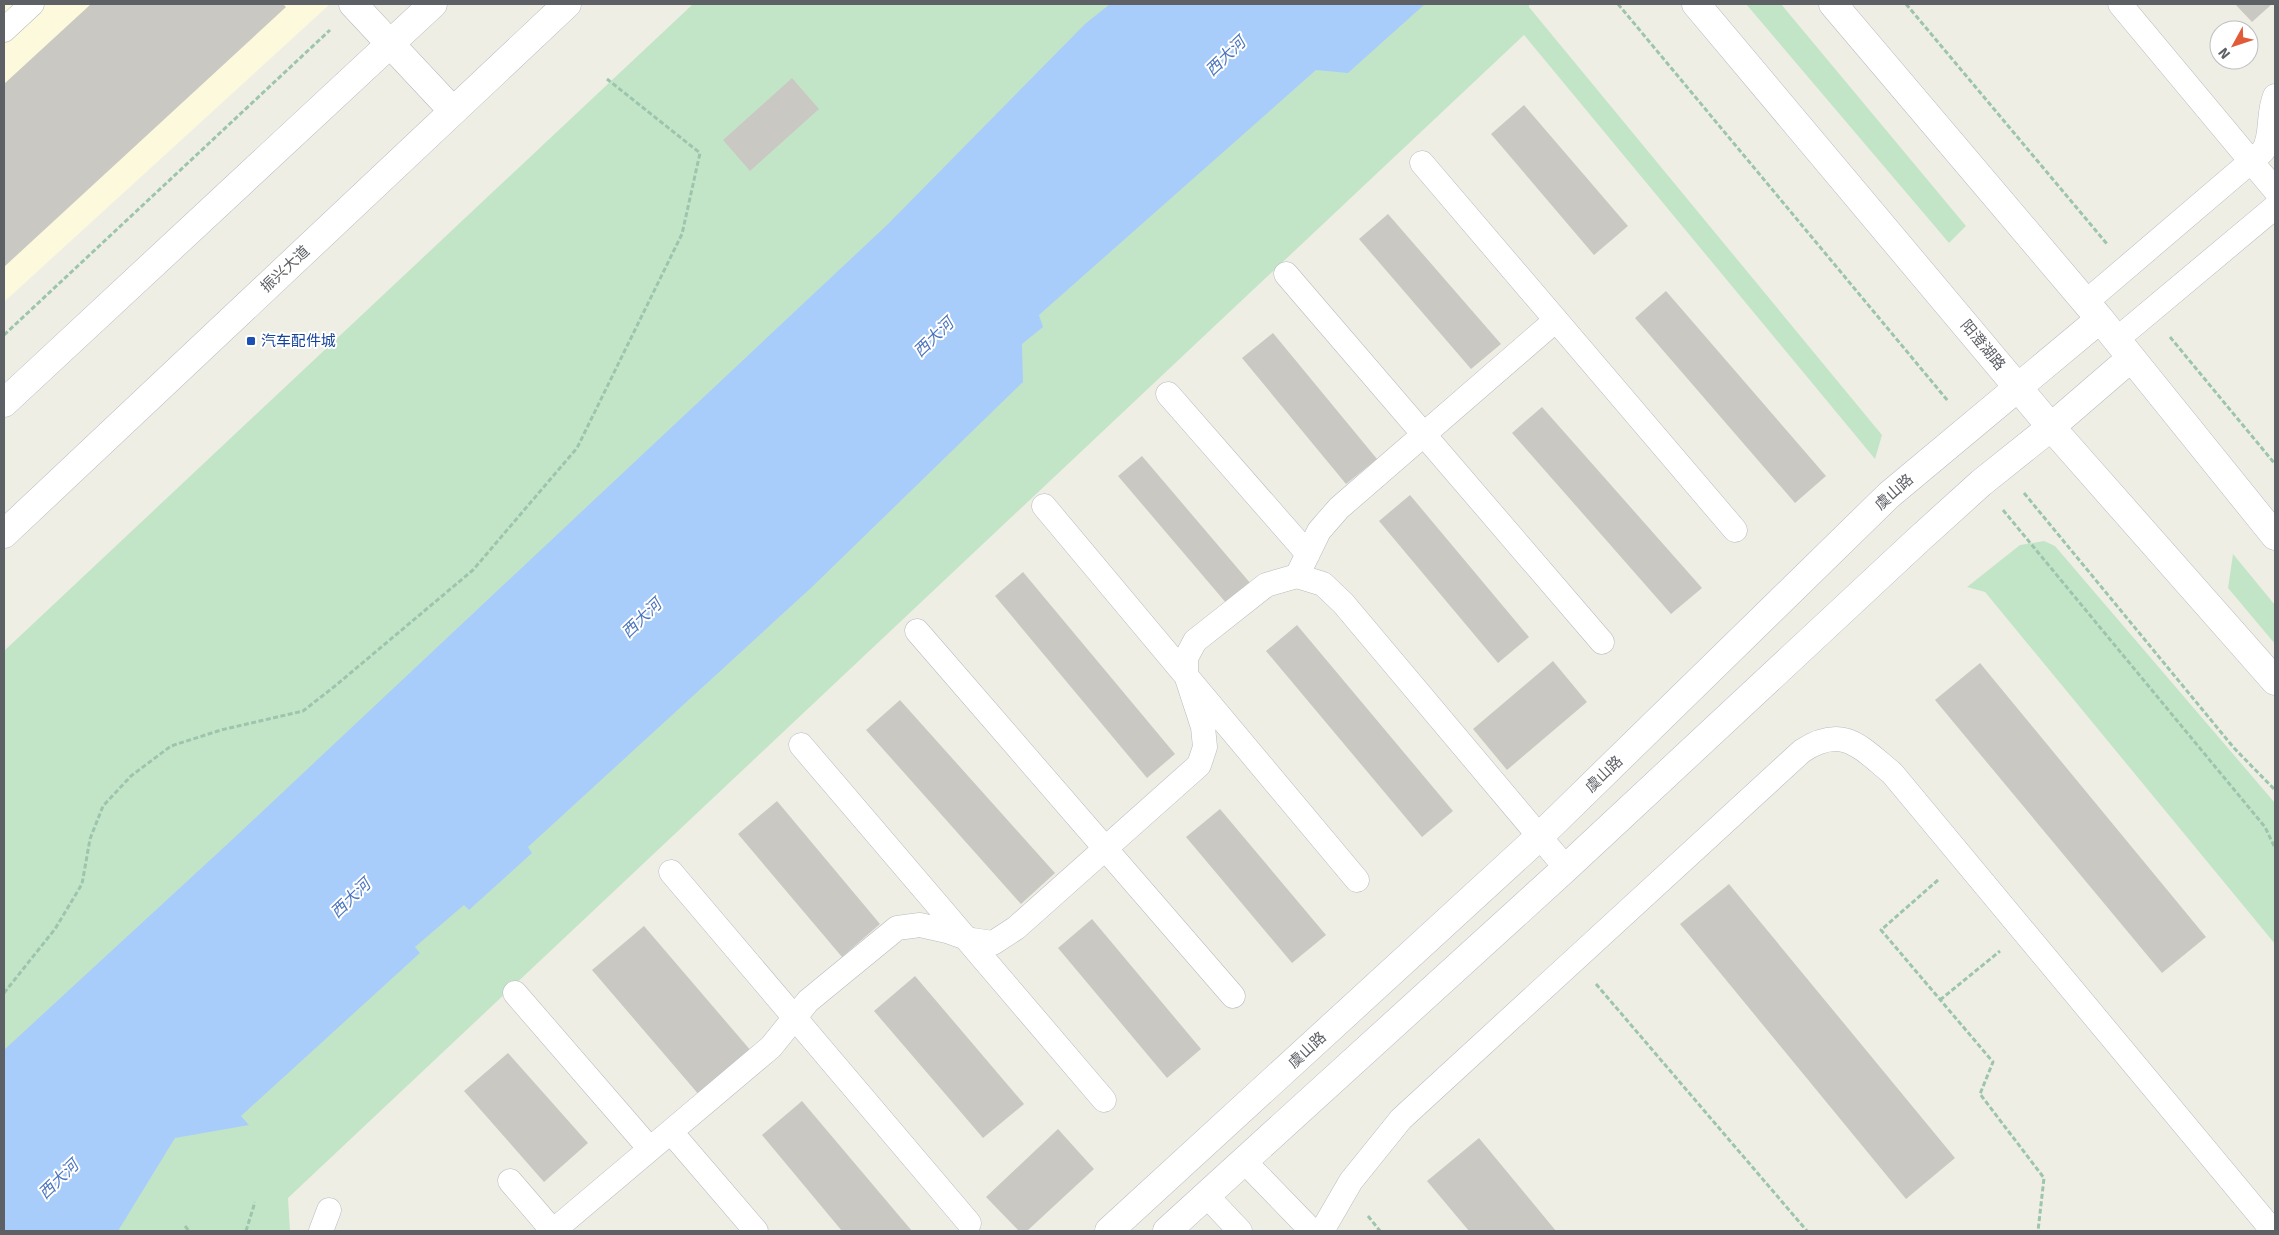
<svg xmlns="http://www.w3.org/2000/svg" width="2279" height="1235" font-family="Signika,'Noto Sans SC',sans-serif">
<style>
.commercial{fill:#fcf9dd}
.green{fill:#c3e5c7}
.water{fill:#a9cdfb}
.building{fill:#cac8c2}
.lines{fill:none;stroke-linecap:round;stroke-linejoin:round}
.lane-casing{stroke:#b8babe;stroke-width:25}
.street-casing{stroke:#b8babe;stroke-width:29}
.secondary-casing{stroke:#b9bbc0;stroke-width:29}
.path{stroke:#9dc5ad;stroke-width:3;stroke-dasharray:5 2.5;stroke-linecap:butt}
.lane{stroke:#fff;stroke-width:24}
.street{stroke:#fff;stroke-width:28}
.secondary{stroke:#fff;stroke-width:28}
.transit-dot{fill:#1a4fb4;stroke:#fff;stroke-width:2}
.labels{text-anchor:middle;stroke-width:4;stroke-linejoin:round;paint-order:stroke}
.street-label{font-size:15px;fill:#5d6065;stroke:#fff}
.transit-label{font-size:15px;fill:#164399;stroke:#fff;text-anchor:start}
.water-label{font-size:16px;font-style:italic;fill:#4c75be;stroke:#fff}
</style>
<rect width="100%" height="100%" fill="#efeee5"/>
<path class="commercial" d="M4,4h326l-326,298z"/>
<path class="green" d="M693,4h836v3l353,428 -7,24 -351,-424 -1236,1163 2,33h-286v-580z
M1746,4h35l185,222 -17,17z
M2044,541l11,5 220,257v141l-290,-352 -18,-5 53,-42z
M2233,554l42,51v39l-47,-56z"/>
<path class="water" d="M1110,4h315l-77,69 -32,-3 -277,245 4,12 -21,17 1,38 -211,205 -284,260 4,6 -63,57 -5,-5 -49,42 5,6 -179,163 8,9 -74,13 -57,93h-114v-181l231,-213 653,-613 197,-200z"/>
<path class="building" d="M91,4h192l3,3 -282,260v-183z
M2235,4h37l-20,18z
M792,78l27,31 -69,62 -27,-31z
M1524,105l104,121 -34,29 -103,-121z
M1388,214l113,130 -30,25 -112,-130z
M1666,291l160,185 -31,27 -160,-185z
M1273,333l104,126 -31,25 -104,-126z
M1542,407l160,181 -31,26 -159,-181z
M1142,456l109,128 -24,20 -109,-128z
M1410,495l119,142 -31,26 -119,-142z
M1023,572l152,182 -28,24 -152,-182z
M1297,625l156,186 -31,26 -156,-186z
M1553,661l34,41 -80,68 -34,-41z
M1980,663l226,274 -44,36 -227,-273z
M900,700l155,173 -34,31 -155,-174z
M777,801l103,123 -38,33 -104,-123z
M1220,809l106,126 -34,28 -106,-126z
M1729,884l226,274 -49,41 -226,-275z
M1092,919l109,130 -34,29 -109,-130z
M644,926l114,133 -52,44 -114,-133z
M915,976l109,128 -41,34 -109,-127z
M508,1053l80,90 -44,39 -80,-91z
M802,1101l110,130h-70l-80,-96z
M1058,1129l36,40 -67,62h-8l-33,-34z
M1479,1138l77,93h-87l-42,-50z"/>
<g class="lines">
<defs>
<path id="lane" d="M2120,4l155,186
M4,30l28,-26
M1422,163l313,367
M1286,274l316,368
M2086,302l177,-151c10,-15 4,-36 12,-55
M2116,340l159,-133
M1168,394l140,160
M1044,506l313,374
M1297,576l22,-45 20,-23 217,-188
M917,631l316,365
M801,745l303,355
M671,872l298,351
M515,993l135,156
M671,1132l85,99
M1244,1161l68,70
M510,1181l43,50
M1206,1195l34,36
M321,1231l8,-21
M553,1231l218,-184 37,-46 89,-73 23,-3 27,6 25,9 21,3 23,-15 183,-163 6,-18 -2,-20 -17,-52v-17l9,-17 71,-56 31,-9 26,8 20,19 223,265
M1322,1231l29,-50 50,-62 401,-368c41,-27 58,-4 90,22l381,458"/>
<path id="street" d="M353,4l100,107"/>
<path id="secondary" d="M1696,4l355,423 224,254
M1833,4l267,315 175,217
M4,403l429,-399
M4,534l563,-530
M1109,1231l431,-395 349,-341 211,-176
M1167,1231l399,-363 351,-327 64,-58 70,-56 80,-69"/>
</defs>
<use href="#lane" class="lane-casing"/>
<use href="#street" class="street-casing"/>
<use href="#secondary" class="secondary-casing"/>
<path class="path" d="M1618,4l330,397
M1906,4l201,240
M4,335l326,-305
M2170,337l105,127
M2024,493l210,255 41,42
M2003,510l262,317 10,21
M1938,880l-57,50 112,132 -13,32 64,84 -6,53
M1596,984l211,247
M4,993l51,-64 27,-45 8,-45 13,-33 28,-30 40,-30 50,-16 82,-19 32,-25 138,-116 104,-122 105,-214 18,-81 -93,-74
M1940,1000l60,-49
M1368,1216l12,15
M185,1226l4,5
M246,1231l9,-29"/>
<use href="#lane" class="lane"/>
<use href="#street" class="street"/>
<use href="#secondary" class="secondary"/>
</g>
<rect class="transit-dot" x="246" y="336" width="10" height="10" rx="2.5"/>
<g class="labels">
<g class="street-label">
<text transform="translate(285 269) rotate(-43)" y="5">振兴大道</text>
<text transform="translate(1983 345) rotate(50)" y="5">阳澄湖路</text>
<text transform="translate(1894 492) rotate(-42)" y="5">虞山路</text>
<text transform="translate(1604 774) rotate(-44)" y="5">虞山路</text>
<text transform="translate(1307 1050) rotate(-43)" y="5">虞山路</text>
</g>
<g class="transit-label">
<text x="261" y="346">汽车配件城</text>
</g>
<g class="water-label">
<text transform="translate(1225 56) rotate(-44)" y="6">西大河</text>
<text transform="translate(933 337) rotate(-44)" y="6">西大河</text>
<text transform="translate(641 618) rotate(-44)" y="6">西大河</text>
<text transform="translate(350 898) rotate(-44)" y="6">西大河</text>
<text transform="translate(58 1179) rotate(-44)" y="6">西大河</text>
</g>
</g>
<rect width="2279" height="1235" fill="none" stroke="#5d6065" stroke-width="10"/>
<g transform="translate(2234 45) rotate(230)"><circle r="24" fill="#ffffff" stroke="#bebfc1"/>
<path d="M0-4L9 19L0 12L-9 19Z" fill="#e15b39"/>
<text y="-8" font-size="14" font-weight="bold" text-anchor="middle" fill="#5d6065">N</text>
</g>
</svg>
